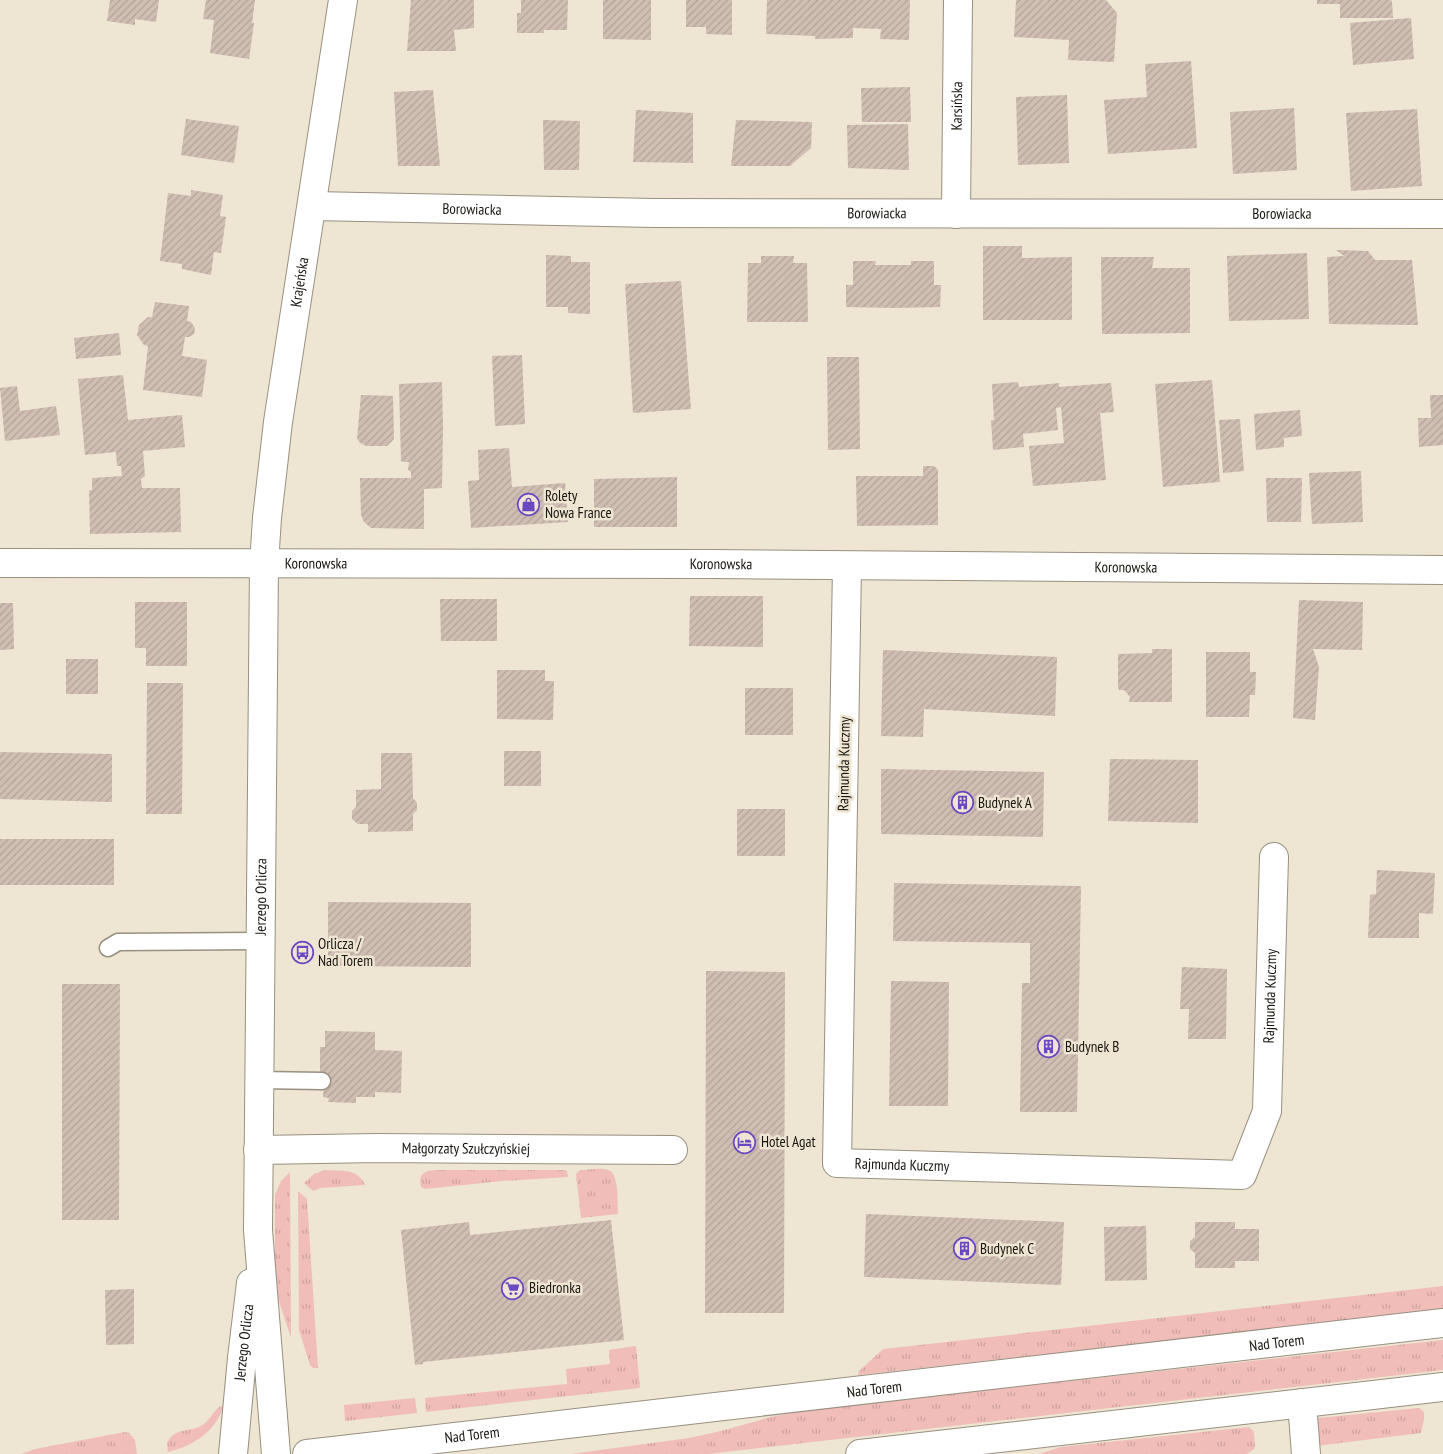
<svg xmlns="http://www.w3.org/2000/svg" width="1443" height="1454" font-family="'PT Sans Narrow',sans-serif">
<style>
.grass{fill:url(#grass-tufts)}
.building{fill:url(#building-hatch)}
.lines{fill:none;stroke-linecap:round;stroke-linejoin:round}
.lane-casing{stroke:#989080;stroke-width:19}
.street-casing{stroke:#989080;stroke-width:30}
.secondary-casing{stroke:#989080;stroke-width:30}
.lane{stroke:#fff;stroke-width:16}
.street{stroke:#fff;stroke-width:28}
.secondary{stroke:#fff;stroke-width:28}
.labels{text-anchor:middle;stroke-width:5;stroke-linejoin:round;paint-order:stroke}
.street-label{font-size:15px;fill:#191610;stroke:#eee5d3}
.poi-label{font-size:15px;fill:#191610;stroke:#eee5d3;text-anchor:start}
</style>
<defs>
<pattern id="grass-tufts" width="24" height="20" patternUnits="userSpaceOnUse" patternTransform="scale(1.25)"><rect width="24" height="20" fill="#f1bdb9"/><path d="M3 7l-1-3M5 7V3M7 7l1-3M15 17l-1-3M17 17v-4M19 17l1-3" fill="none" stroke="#cea29e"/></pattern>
<pattern id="building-hatch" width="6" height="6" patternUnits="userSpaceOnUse" patternTransform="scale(1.25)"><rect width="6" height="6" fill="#d0beb3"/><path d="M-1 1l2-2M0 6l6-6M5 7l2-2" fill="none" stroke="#b2a399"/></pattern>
</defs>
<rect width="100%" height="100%" fill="#eee5d3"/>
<path class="grass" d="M325,1170c16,1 33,-2 40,15l-44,3 -8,3 -9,-8 10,-9z
M435,1170h128l4,1 1,6 -66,4 -77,8 -4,-2c-3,-12 2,-16 14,-17z
M580,1170c8,0 20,-3 28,0 12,4 9,33 10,44l-37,4 -5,-44z
M290,1172l1,166 -16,-49v-94l6,-14z
M298,1191l9,8 11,169h-5l-3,-3 -11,-35z
M1443,1286v24l-585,65 1,-4 23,-21 2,-1z
M1443,1340v30l-735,84h-137l118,-16 32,-7 54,-15 47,-8z
M636,1346l4,42 -214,24 -1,-14 142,-14 -1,-15 44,-5 -1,-14z
M415,1398l2,15 -72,8 -1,-16z
M224,1405c-8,26 -30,41 -56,47 -1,-6 -2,-10 3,-15 7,-8 21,-6 30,-11 10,-5 12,-18 23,-21z
M1419,1408l5,4v7l-3,14 -105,13 -1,-16 3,-12z
M1249,1427l5,5 1,16 -8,6h-208l22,-7z
M125,1432l4,1 6,7 2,14h-116l14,-5z"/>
<path class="building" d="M110,0h49l-3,22 -21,-3v6l-28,-4z
M206,0h49l-3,23h2l-5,36 -39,-6 4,-33 -11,-1z
M411,0h63v28l-20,2 2,21h-49z
M521,0h47l-1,30h-23v3h-27v-20h4z
M603,0h48v40l-48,-1z
M686,0h46v35l-26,-1v-7h-20z
M767,0h143l-1,40 -29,-1 1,-10 -28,-1v10l-38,1v-3l-49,-2z
M1016,0h90l11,13 -3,49 -46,-2 1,-20 -55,-3z
M1317,0h74l1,2 1,16h-53v-14h-23z
M1411,18l3,41 -61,6 -3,-42z
M1191,61l6,87 -89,6 -4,-54 43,-3 -2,-33z
M910,87l1,35h-49l-1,-34z
M433,90l7,76h-42l-4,-74z
M1067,95l2,68 -51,2 -2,-68z
M1294,108l3,62 -64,4 -3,-62z
M1417,109l5,77 -71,5 -5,-78z
M636,110l57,3v50l-60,-1z
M186,119l53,7 -5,37 -53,-8z
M543,120l37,1 -1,49h-35z
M736,120l76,2 -1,26 -21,18h-59z
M908,124l1,46 -61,-2 -1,-43z
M191,190l32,5 -3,21 6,1 -5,36 -7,-1 -3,23 -29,-6v-5l-22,-3 8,-68 23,3z
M983,246h39v12l50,-1v63h-89z
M1336,250l32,1 7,9h37l6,65 -89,-1 -2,-67 17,-1z
M1307,253l2,66 -80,2 -2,-65z
M546,255l25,1v6h19v52l-22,-1v-6h-22z
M761,256h33l-1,7h14l1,59h-61l1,-59h13z
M1101,257h53l-2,11h38v65l-88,1z
M853,261h23l-1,4h36v-4h23v24h7l-1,22 -46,1 -48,-1v-22h7z
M681,281l10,128 -58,4 -8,-129z
M155,302l34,4 -2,15 4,1 4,6 -1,6 -5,3h-4l-3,19 25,4 -5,37 -59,-7 5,-44 -4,-1 -7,-10 2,-10 9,-8h4z
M119,333l2,22 -45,4 -2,-21z
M522,355l3,69 -30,2 -3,-70z
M827,357h32l1,92 -32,1z
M123,375l5,45 54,-5 3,32 -42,4 2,25 -4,3 1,9h38l1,44 -91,2 -1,-44h3v-12l30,-2 -1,-10h-4l-1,-14 -31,3 -7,-76z
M1212,380l8,102 -57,5 -8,-103z
M442,382l1,44 -1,62 -18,1v40l-53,-1 -7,-6 -3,-7 -1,-37h51v-6l-3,-2 1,-8h-5l-3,-1 -2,-77z
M1018,382l1,5 40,-4v4l52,-4 3,29 -14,1 6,67 -73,6 -4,-40 35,-3 -3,-36 -5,1 2,22 -35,4 1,13 -31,3 -2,-30h3l-2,-36z
M17,386l3,25 36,-5 4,29 -55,6 -5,-53z
M361,395l32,1 1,43 -7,7h-21l-7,-4 -2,-4z
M1430,395h13v50l-24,2 -1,-29h13z
M1300,410l2,26 -18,2v9l-28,3 -2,-36z
M1240,419l4,52 -21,2 -4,-53z
M509,448l3,39 53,-4 3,39 -97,6 -3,-47 11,-1 -1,-30z
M923,466h11l4,4v55l-81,1 -1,-50h67z
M1361,471l2,51 -51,2 -3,-51z
M677,477v50h-83v-48z
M1266,478h36l-1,44h-34z
M690,596h73v51l-74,-1z
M440,599h57v42h-56z
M1299,600l64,2 -1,48 -49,-1 6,18 -4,53 -22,-2z
M135,602h52v64h-41v-18h-11z
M0,603h13l1,46 -14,1z
M1152,649h20v53h-43l1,-5 -6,-7h-5l-1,-3v-33l34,-1z
M883,650l174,7 -2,59 -131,-7 -1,28 -42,-1z
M1206,652h44v20h6l-1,23h-5l-1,22h-43z
M66,659h32v35h-32z
M497,670h48v11h9l-1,39 -56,-1z
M147,683h36l-1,131h-36z
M745,688h48v47h-48z
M504,751h37v35h-37z
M0,752l112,2v48l-112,-3z
M381,753h31l1,45 4,5v7l-4,4v17l-45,1v-8h-10l-6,-5v-8l4,-4v-17l25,-1z
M1110,759l88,1v63l-90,-2z
M881,769l163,3 -1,65 -162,-3z
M737,809h48v47h-48z
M0,839h114v46h-114z
M1377,870l58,3 -2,41 -14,-1v25h-51l2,-43 6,-1z
M894,883l187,3 -4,226h-57l2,-129h8v-40l-137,-2z
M328,902l143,1v64l-143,-1z
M1182,967l45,2 -1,70h-38l1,-30h-9z
M706,971l79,1 -1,341h-79z
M891,981l58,1 -1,124h-59z
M62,984h58l-1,236h-57z
M325,1031l50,1v18l27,1 -1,42 -26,-1v5h-19v6l-28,-1 1,-4 -6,-1 1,-18h-4v-32h5z
M866,1214l198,8 -3,63 -197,-8z
M611,1220l13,120 -201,22v2l-8,1 -14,-135 68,-8 1,13z
M1195,1222h40v7h24v32h-24v7h-40v-15l-5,-4v-8l5,-4z
M1146,1226l1,54 -42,1 -1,-54z
M134,1289v55l-28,1 -1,-55z"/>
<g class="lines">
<defs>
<path id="lane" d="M108,948l10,-6 142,-1
M259,1080l63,1"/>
<g id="street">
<path id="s1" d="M312,206l342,7 789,1"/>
<path id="s2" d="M956,214l2,-214"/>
<path id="s3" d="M0,563l712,1 731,6"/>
<path id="s4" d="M847,566l-10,597 405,12 25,-64 7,-254"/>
<path id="s5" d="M258,1150l120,-2 295,2"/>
<path d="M1302,1403l4,51"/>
<path id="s6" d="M233,1454l9,-96 9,-75"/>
<path id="s7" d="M276,1454l-18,-224 6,-666 3,-46 11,-96 65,-422"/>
</g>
<g id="secondary">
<path id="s8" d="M307,1454c379,-44 758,-85 1136,-131"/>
<path d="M860,1454l583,-67"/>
</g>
</defs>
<use href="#lane" class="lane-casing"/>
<use href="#street" class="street-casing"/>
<use href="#secondary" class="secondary-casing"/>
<use href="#lane" class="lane"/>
<use href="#street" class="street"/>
<use href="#secondary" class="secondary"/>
</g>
<defs>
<symbol id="shop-ring" viewBox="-11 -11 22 22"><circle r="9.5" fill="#eee5d3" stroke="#6948c1" stroke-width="1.5"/><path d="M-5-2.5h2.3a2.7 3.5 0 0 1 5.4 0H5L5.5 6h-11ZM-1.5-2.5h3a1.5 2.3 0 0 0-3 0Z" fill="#6948c1"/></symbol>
<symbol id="building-ring" viewBox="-11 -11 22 22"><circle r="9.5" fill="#eee5d3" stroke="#6948c1" stroke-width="1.5"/><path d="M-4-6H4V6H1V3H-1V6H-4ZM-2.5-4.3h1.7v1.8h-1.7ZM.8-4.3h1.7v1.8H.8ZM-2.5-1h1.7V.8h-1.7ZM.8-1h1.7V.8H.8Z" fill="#6948c1"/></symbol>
<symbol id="bus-ring" viewBox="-11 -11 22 22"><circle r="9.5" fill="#eee5d3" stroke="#6948c1" stroke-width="1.5"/><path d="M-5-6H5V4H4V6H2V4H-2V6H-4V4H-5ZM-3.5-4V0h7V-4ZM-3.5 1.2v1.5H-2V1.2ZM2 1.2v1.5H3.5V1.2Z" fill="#6948c1"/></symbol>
<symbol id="hotel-ring" viewBox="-11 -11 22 22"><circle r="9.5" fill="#eee5d3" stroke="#6948c1" stroke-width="1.5"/><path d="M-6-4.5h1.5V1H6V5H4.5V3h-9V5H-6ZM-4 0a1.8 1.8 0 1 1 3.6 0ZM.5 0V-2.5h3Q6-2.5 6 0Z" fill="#6948c1"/></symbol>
<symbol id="supermarket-ring" viewBox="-11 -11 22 22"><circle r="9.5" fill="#eee5d3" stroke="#6948c1" stroke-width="1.5"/><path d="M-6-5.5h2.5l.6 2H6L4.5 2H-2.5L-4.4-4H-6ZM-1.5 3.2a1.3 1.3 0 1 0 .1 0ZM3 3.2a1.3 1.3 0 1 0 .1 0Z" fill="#6948c1"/></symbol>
</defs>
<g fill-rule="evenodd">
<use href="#shop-ring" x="516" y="492" width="25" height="25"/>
<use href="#building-ring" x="950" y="790" width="25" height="25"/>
<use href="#bus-ring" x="290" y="940" width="25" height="25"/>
<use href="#building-ring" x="1036" y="1034" width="25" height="25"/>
<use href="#hotel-ring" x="732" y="1130" width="25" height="25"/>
<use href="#building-ring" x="952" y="1236" width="25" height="25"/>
<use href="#supermarket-ring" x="500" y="1276" width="25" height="25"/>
</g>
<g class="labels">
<g class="street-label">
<text dy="5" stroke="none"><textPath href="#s2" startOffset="108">Karsińska</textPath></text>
<text dy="5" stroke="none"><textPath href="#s1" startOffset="160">Borowiacka</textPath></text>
<text dy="5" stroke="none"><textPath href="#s1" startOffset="565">Borowiacka</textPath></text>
<text dy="5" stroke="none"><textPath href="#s1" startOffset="970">Borowiacka</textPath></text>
<text dy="5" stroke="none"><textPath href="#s7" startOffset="1175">Krajeńska</textPath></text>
<text dy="5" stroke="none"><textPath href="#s3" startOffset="316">Koronowska</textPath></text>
<text dy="5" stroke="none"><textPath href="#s3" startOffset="721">Koronowska</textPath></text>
<text dy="5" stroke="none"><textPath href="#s3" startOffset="1126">Koronowska</textPath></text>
<text transform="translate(844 764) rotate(-89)" y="5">Rajmunda Kuczmy</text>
<text dy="5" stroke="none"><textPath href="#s7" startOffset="558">Jerzego Orlicza</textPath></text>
<text dy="5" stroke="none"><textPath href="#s4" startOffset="1186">Rajmunda Kuczmy</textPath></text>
<text dy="5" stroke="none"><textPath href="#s5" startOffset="208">Małgorzaty Szułczyńskiej</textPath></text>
<text dy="5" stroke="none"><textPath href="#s4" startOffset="662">Rajmunda Kuczmy</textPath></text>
<text dy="5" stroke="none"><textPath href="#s6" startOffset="112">Jerzego Orlicza</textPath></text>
<text dy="5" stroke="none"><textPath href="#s8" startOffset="976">Nad Torem</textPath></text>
<text dy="5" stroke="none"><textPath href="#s8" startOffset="571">Nad Torem</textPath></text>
<text dy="5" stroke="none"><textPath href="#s8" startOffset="166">Nad Torem</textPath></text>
</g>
<g class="poi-label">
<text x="545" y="501">Rolety<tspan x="545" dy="17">Nowa France</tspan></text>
<text x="978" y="808">Budynek A</text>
<text x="318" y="949">Orlicza /<tspan x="318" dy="17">Nad Torem</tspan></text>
<text x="1065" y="1052">Budynek B</text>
<text x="761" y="1147">Hotel Agat</text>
<text x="980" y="1254">Budynek C</text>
<text x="529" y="1293">Biedronka</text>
</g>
</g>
</svg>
